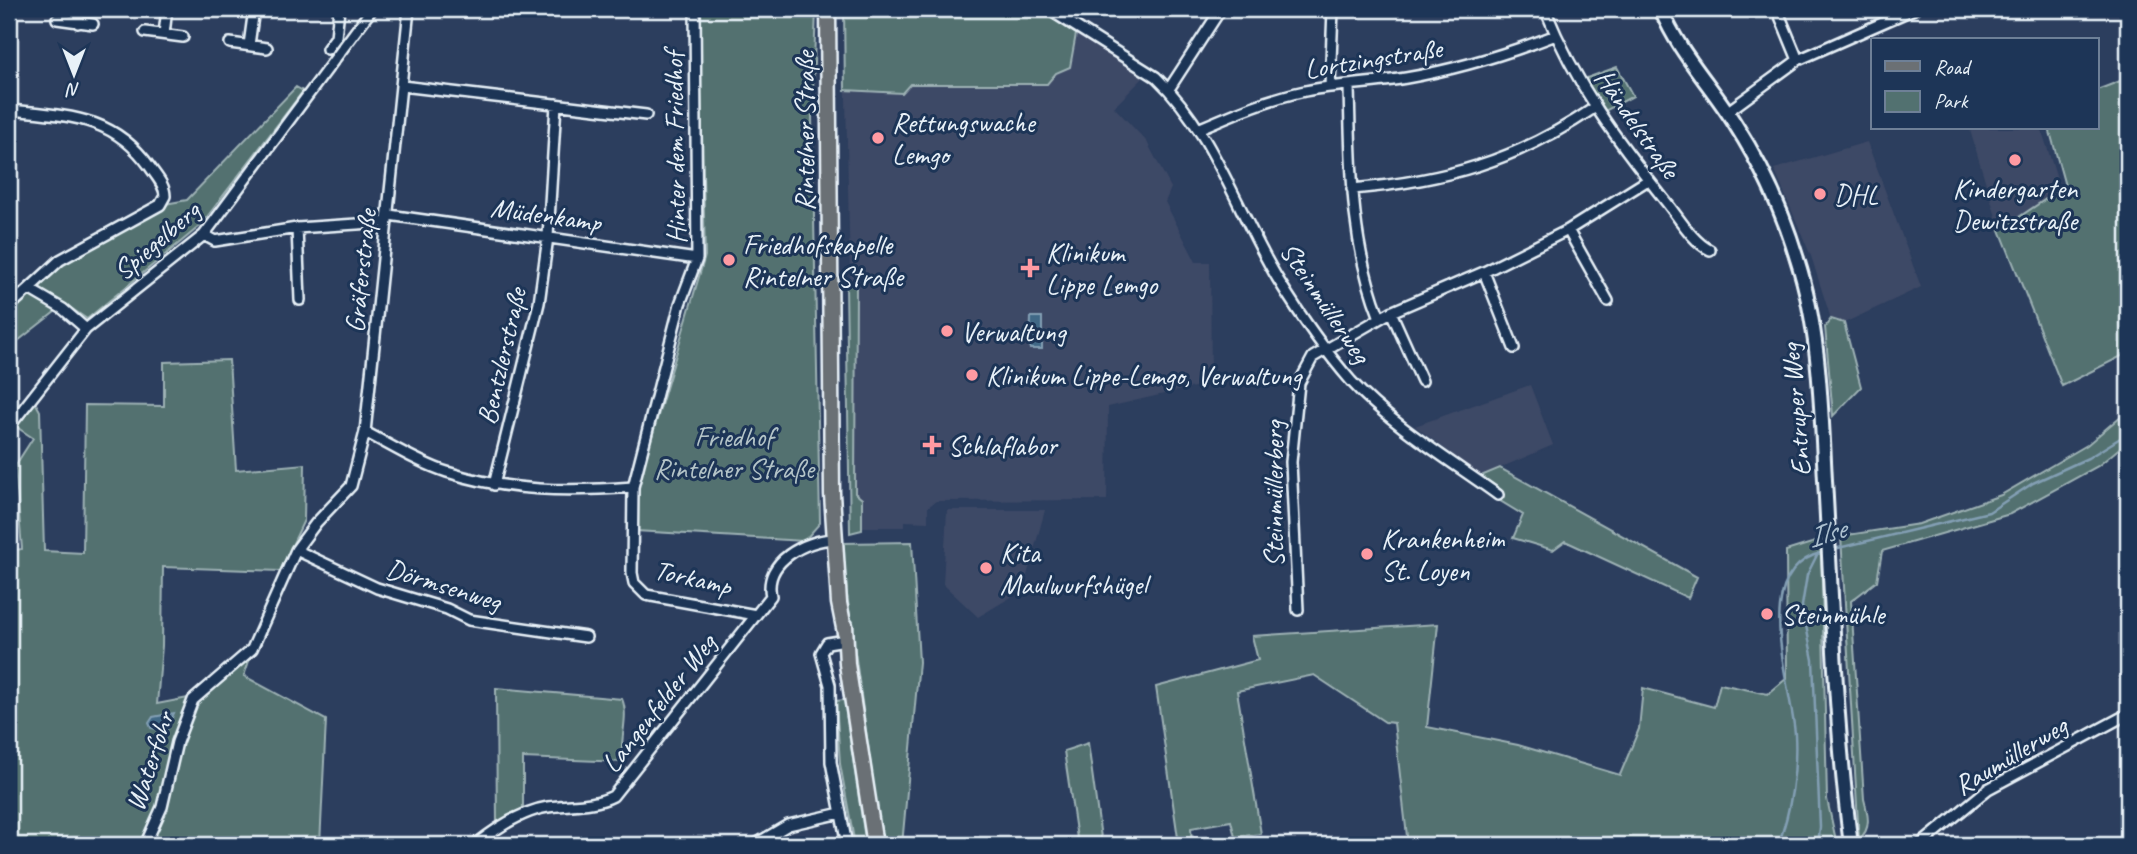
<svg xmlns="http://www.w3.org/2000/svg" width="2137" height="854" font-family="Caveat,sans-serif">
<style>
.built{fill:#3e4966}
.green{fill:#527170;stroke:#9db1b4;stroke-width:2}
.water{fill:#3f6886;stroke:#839fb4;stroke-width:2}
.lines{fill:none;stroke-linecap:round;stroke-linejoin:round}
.stream{stroke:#839fb4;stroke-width:2.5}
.minor-casing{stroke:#e8f1f8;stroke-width:14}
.secondary-casing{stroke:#e8f1f8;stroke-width:18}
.primary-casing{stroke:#e8f1f8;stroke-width:19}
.minor{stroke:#1d3557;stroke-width:9}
.secondary{stroke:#1d3557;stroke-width:12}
.primary{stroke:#6b7074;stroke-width:14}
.poi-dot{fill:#ff9aa2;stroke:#1d3557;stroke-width:2.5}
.labels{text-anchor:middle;stroke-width:6;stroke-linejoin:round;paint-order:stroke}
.street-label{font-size:28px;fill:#e8f1f8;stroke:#1d3557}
.poi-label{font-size:28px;fill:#e8f1f8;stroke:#1d3557;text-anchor:start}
.park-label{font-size:28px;fill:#b4c4c8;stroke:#1d3557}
.water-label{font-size:30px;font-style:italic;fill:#adc1d0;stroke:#1d3557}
</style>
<rect width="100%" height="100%" fill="#2c3e5e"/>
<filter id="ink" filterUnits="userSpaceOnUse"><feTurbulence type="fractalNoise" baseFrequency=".0143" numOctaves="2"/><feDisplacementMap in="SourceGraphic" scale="14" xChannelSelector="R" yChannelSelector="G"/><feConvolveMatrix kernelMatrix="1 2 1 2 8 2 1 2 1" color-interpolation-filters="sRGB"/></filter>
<g filter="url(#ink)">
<path class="built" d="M844,9h194l106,68 -30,30 33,35 24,46 -6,14 31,60h14l1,121 -103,24 -1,93 -171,1 -8,6v15l-23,-1v6h-42l-1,-28 -7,-6z
M1981,128h60l19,61 -60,41 -30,-100z
M1867,142l54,145 -77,36 -13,-4 -20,-63 -37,-87z
M1530,385l23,60 -72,31 -66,-50z
M947,510h98l-22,80 -45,27 -35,-33z"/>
<path class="green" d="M699,9h117l-4,107 8,407 -16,18 -168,-10 1,-44 68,-231z
M844,9h194l38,25 -6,33 -14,6 -9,11h-137l-8,9 -57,-3z
M1617,67l16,29 -28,15 -21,-32z
M2128,78v275l-66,33 -62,-156 65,-44 -16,-58h48v-38z
M296,87l7,4 -103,135 -113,93 -22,-15 -56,44v-35l52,-47 104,-62 22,-4z
M846,285h10l-1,208 7,6v31l-12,3z
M1831,319l13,4 17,64 -28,29 -8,-89z
M229,360l7,110 69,-6 -1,56 -24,51 -117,-4 -1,79 -5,58 36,-7 -28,93 -25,55h-131v-294l13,-2 -7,-83 18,-28 -18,-12 20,-24 5,9 4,140 39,2 2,-148 79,1v-44z
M2128,410v31l-30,25 -88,48 -128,37 -5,30 -26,20 13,198c4,15 8,30 -5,40l-18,-303 78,-12 82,-29 86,-50z
M1500,468l197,109 -9,21 -123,-57 -12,9 -40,-12 10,-23 -26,-16 3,-10 -19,-13z
M1821,540l6,259 10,46h-429l-14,-122 -9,-1 -71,-47 -77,16 24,143 -26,3 -4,-16 -40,7 1,17h-13l-23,-158 102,-27 -6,-24 186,-12 -11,103 91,18 102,30 19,-46 4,-41 71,19 6,-23 48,10 19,-16 -1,-127z
M912,542l7,120 -17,183h-20l-35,-250 -5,-52z
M253,649l-9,27 82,44 -6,125h-172l26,-85 24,-63z
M496,688l126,11c8,18 -4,43 1,63l-100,-4v56l-26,11z
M844,700l22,145h-11l-15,-81 -4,-63z
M1088,743l14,102h-24l-14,-94z"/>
<path class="water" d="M1031,317h11v32h-12z
M174,713l-8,18 -15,-3 -2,-5 4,-6z"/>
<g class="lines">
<path class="stream" d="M1834,549l155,-37 44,-29 55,-25 34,-21 6,-7
M1778,845c13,-34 19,-75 17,-111 -4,-52 -47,-165 29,-182
M1818,845l2,-18 -7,-167 -11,-54 5,-31 11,-22"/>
<defs>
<path id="minor" d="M695,9l2,250 -17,45 -47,183 -1,86 2,10 12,12 110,20
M1048,9l108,68c58,55 82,137 123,204 21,34 46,70 72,100 39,43 100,80 147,114
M1545,9c31,77 71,130 122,194 12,15 26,39 43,47
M1777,9l21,51
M57,19l36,5
M78,23l2,-14
M145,32l38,5
M164,34l3,-25
M230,43l37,5
M249,45l5,-36
M327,49l9,-12 3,-28
M402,86l244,29
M1330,87l3,-78
M1349,87c2,79 1,156 31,231
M1169,89l52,-80
M9,110c59,6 104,5 141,57 6,9 15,18 15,29l-5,9 -100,55 -51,47
M1727,112l71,-52 116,-51
M1198,129c35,-15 69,-30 107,-38 33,-7 67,-7 101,-13 52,-9 101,-24 150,-43
M1352,189c93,-8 164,-28 242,-81
M389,215l308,44
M297,228l3,72
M1568,230l40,71
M204,235l11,6 82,-13 90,-6
M1484,272l30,76
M29,289l34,20 23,20
M1391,312l31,69
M9,427l77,-98 118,-94 168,-226
M365,432c27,14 54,31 82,40 63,20 121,20 186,15
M494,485l45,-182 9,-66 8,-133
M296,550l81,38 70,21 22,11 117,17
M1298,610l-7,-148 8,-79 14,-26 78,-45 93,-40 84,-42 80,-50
M845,640l-18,3 -6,10 9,32 1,77 16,83
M145,845l17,-38 15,-65 16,-42 59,-51 44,-99 20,-27 35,-37 14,-54 44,-423
M475,845c20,-16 47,-34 73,-38 22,-3 46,-1 65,-11l158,-200c-8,-35 35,-56 63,-57
M754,845l34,-20 53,-12
M1920,845l68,-56 140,-75"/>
<path id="secondary" d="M1661,9c17,43 50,76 74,115 27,42 48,88 62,135 23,71 24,148 28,221 7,121 10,245 26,365"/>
<path id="primary" d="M828,9l4,485 7,109 6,30
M845,625l2,39 28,181"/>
</defs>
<use href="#minor" class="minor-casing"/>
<use href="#secondary" class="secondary-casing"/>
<use href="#primary" class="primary-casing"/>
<use href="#minor" class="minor"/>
<use href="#secondary" class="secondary"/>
<use href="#primary" class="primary"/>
</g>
</g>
<g class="poi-dot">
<circle cx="878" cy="138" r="7"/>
<circle cx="2015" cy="160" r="7"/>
<circle cx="1820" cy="194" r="7"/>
<circle cx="729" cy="260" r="7"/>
<path d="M1026.5 257.5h7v7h7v7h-7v7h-7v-7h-7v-7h7z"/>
<circle cx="947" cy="331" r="7"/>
<circle cx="972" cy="375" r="7"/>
<path d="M928.5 434.5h7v7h7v7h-7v7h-7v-7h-7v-7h7z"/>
<circle cx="1367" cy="554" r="7"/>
<circle cx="986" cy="568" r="7"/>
<circle cx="1767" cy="614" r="7"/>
</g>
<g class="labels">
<g class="street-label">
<text transform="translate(1373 58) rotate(-9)" y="10">Lortzingstraße</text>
<text transform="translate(1638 123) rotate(55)" y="10">Händelstraße</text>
<text transform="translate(804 131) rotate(-90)" y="10">Rintelner Straße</text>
<text transform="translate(674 148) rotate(-91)" y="10">Hinter dem Friedhof</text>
<text transform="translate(546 214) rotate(8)" y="10">Müdenkamp</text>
<text transform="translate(156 240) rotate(-41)" y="10">Spiegelberg</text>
<text transform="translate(360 271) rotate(-84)" y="10">Gräferstraße</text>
<text transform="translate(1326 302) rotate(56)" y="10">Steinmüllerweg</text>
<text transform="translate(501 356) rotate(-77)" y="10">Bentzlerstraße</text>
<text transform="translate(1795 410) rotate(-95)" y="10">Entruper Weg</text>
<text transform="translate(1273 494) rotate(-90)" y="10">Steinmüllerberg</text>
<text transform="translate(693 577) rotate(13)" y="10">Torkamp</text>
<text transform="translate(444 584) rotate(17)" y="10">Dörmsenweg</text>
<text transform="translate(658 703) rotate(-52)" y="10">Langenfelder Weg</text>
<text transform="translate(2010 755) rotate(-31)" y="10">Raumüllerweg</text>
<text transform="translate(149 761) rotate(-72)" y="10">Waterfohr</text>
</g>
<g class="poi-label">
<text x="892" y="132">Rettungswache<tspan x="892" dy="32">Lemgo</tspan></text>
<text x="2015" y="198" text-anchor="middle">Kindergarten<tspan x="2015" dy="32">Dewitzstraße</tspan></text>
<text x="1834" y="204">DHL</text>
<text x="743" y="254">Friedhofskapelle<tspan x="743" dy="32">Rintelner Straße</tspan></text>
<text x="1046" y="262">Klinikum<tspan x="1046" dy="32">Lippe Lemgo</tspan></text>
<text x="961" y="341">Verwaltung</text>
<text x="986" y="385">Klinikum Lippe-Lemgo, Verwaltung</text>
<text x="948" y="455">Schlaflabor</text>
<text x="1381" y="548">Krankenheim<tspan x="1381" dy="32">St. Loyen</tspan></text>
<text x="1000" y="562">Kita<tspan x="1000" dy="32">Maulwurfshügel</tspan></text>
<text x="1781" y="624">Steinmühle</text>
</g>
<g class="park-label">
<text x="734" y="446">Friedhof<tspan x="734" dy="32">Rintelner Straße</tspan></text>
</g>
<g class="water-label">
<text transform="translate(1826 533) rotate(-16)" y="10">Ilse</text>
</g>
</g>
<rect width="2137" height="854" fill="none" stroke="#1d3557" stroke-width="35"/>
<rect x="18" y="18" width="2102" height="819" fill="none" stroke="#e8f1f8" stroke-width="2.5" filter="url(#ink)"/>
<rect x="1871" y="38" width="228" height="91" fill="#1d3557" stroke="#6e8097" stroke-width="2"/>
<rect x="1885" y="61" width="35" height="10" fill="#6b7074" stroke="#6e8097" stroke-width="2"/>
<text x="1934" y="74" font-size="21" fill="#e8f1f8">Road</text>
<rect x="1885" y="91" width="35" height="21" fill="#527170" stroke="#6e8097" stroke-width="2"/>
<text x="1934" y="108" font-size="21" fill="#e8f1f8">Park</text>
<g transform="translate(74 74) rotate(180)" stroke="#1d3557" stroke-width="5" paint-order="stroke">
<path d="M0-5L12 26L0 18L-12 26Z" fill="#e8f1f8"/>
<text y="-10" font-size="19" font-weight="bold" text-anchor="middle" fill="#e8f1f8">N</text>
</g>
</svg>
